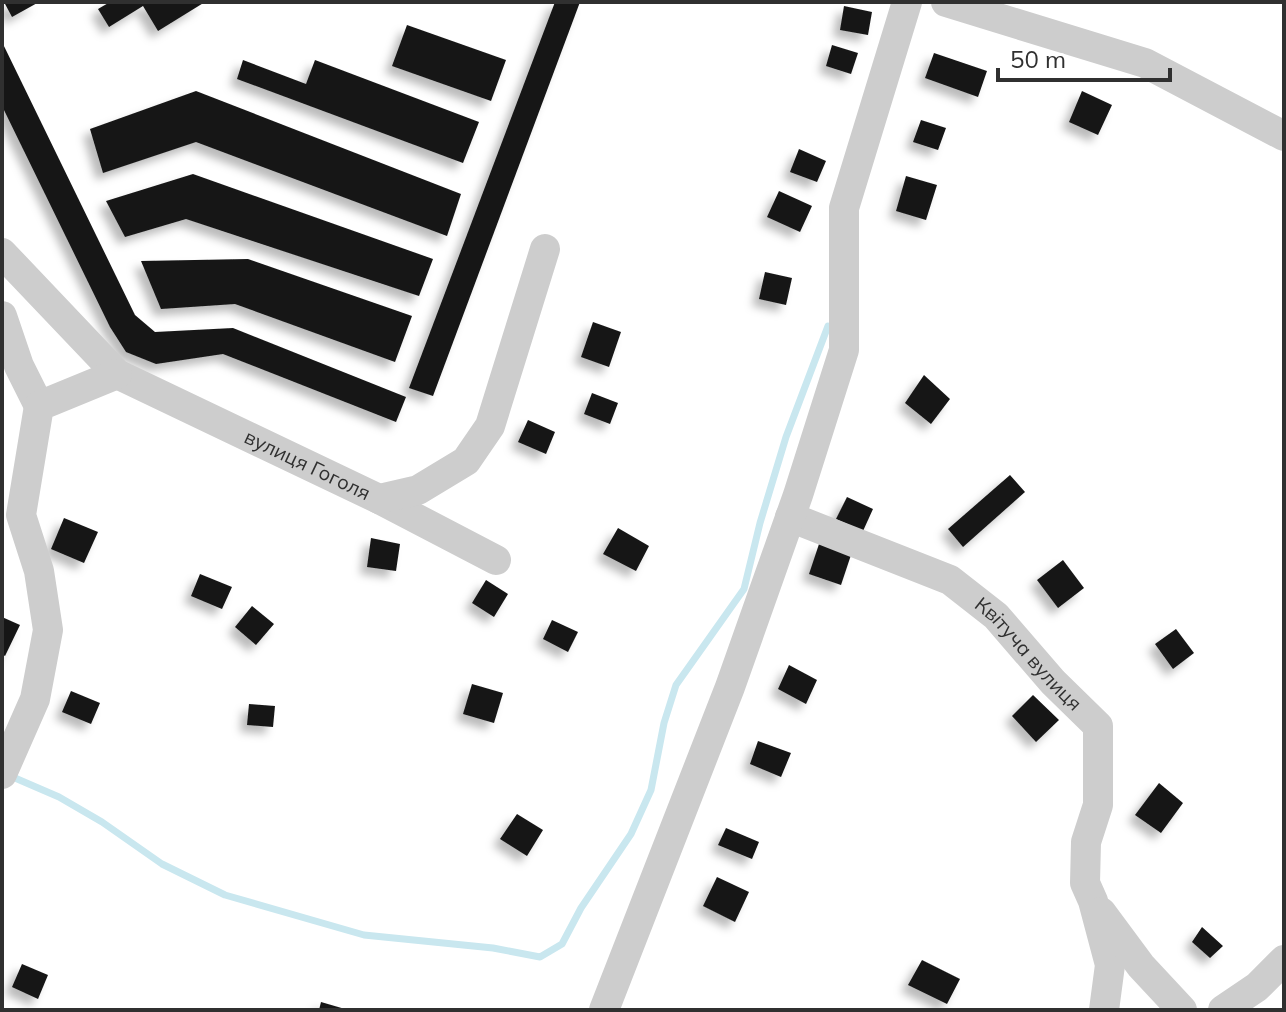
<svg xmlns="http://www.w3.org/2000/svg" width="1286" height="1012" font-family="Mulish,sans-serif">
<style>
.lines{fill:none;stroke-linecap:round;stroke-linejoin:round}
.stream{stroke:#c9e7ef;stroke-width:7}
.building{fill:#171717;filter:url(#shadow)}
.minor{stroke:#cdcdcd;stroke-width:30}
.labels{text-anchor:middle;stroke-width:8;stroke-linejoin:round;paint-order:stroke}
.street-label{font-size:20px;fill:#303030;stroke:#fff}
</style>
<defs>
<filter id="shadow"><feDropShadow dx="-7" dy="7" stdDeviation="4" flood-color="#0004"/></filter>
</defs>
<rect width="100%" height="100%" fill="#fff"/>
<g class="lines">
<path class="stream" d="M8,775l51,22 43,25 60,42 63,31 139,40 129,13 47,9 22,-13 19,-36 50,-74 20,-44 13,-67 12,-38 68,-96 16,-66 26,-86 42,-111"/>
</g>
<path class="building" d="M4,2h35l-27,15z
M110,2h95l-47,29 -15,-25 -34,21 -11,-18z
M555,2h25l-147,394 -24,-8z
M844,6l28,6 -4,23 -28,-5z
M407,25l99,35 -15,41 -99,-35z
M2,42l133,273 20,17 78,-4 173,69 -10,25 -173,-68 -67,10 -30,-12 -16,-25 -108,-221z
M832,45l26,8 -7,21 -25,-8z
M934,53l53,18 -9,26 -53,-19z
M243,60l63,24 9,-24 164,62 -16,41 -226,-84z
M196,91l265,103 -14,42 -251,-94 -93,31 -13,-44z
M1082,91l30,14 -14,30 -29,-13z
M921,120l25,8 -8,22 -25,-8z
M799,149l27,12 -9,21 -27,-10z
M193,174l240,85 -14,37 -233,-77 -61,18 -19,-36z
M906,176l31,9 -11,35 -30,-9z
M779,191l33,15 -12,26 -33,-15z
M248,259l164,57 -17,46 -160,-58 -74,5 -20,-48z
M765,272l27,6 -6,27 -27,-6z
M593,322l28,10 -12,35 -28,-10z
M924,375l26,24 -19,25 -26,-21z
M592,393l26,10 -8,21 -26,-10z
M528,420l27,12 -9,22 -28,-12z
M1010,475l15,17 -62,55 -15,-18z
M847,497l26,12 -10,22 -27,-12z
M64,518l34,14 -14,31 -33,-14z
M618,528l31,18 -13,25 -33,-17z
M371,538l29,6 -4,27 -29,-4z
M819,544l32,11 -10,30 -32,-11z
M1063,560l21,28 -26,20 -21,-28z
M200,574l32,13 -10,22 -31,-13z
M486,580l22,14 -14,23 -22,-14z
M252,606l22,18 -18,21 -21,-18z
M2,617l18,8 -15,31 -3,-2z
M552,620l26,12 -10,20 -25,-13z
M1176,629l18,24 -21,16 -18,-25z
M789,665l28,15 -11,24 -28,-15z
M472,684l31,9 -9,30 -31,-9z
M71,691l29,12 -9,21 -29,-12z
M1033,695l26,25 -23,22 -24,-26z
M249,704l26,2 -2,21 -26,-2z
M758,741l33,12 -10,24 -31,-13z
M1159,783l24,20 -22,30 -26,-18z
M517,814l26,16 -16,26 -27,-17z
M726,828l33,14 -7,17 -34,-14z
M717,877l32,15 -14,30 -32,-16z
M1202,927l21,19 -13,12 -18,-16z
M922,960l38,19 -13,25 -39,-19z
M22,964l26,11 -10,24 -26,-12z
M321,1002l24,7v1h-26z"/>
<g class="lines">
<g class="minor">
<path d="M946,2l199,61 139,73"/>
<path id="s1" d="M2,253l115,121 262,125 117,61"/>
<path d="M2,316l17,50 20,40"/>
<path d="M379,499l39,-9 48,-29 24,-35 55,-177"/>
<path id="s2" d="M790,517l160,63 46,36 57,66 45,44v79l-12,37 -1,41 8,18 17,64 -6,45"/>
<path d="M2,774l33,-75 13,-69 -9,-59 -18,-56 18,-109 78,-32"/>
<path d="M1101,912l40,54 41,44"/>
<path d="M604,1010l126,-323 68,-192 46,-145v-142l63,-206"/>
<path d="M1223,1010l34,-23 27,-27"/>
</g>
</g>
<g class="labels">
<g class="street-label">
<text dy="7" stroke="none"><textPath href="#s1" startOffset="378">вулиця Гоголя</textPath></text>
<text dy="7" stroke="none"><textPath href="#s2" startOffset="280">Квітуча вулиця</textPath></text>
</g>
</g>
<rect width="1286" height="1012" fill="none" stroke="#303030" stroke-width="8"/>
<path d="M998 68v12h172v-12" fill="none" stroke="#303030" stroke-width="4"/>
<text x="1010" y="68" font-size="24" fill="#303030" stroke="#ffffff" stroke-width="6" paint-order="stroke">50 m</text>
</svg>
